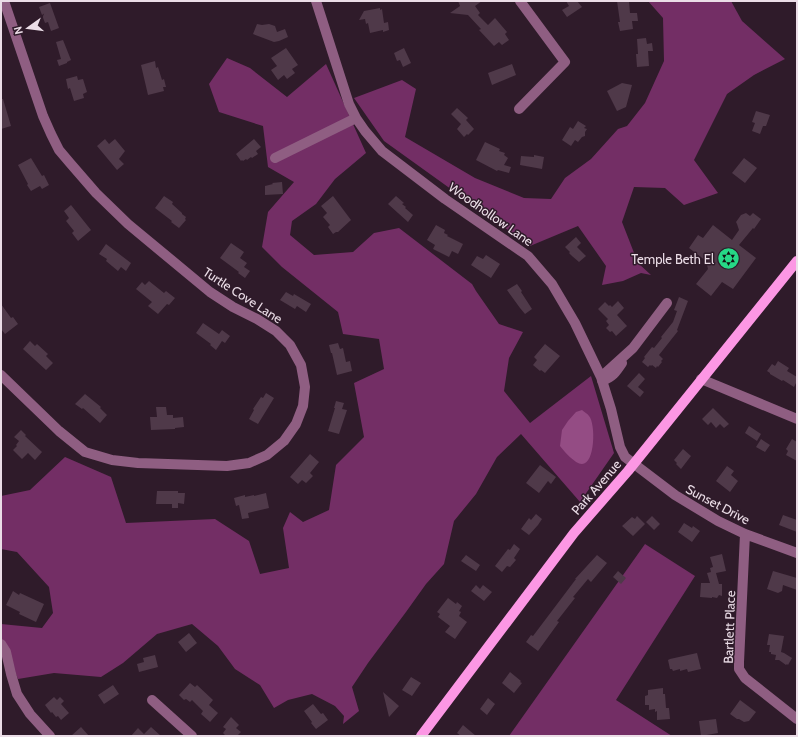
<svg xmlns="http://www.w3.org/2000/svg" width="798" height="737" font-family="Cabin,sans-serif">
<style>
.forest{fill:#732e65}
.water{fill:#944c84}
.building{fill:#4f3949}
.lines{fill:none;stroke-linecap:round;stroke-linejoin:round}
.minor{stroke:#8f5e82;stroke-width:10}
.major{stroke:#fc97e4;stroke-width:10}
.labels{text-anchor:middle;stroke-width:3;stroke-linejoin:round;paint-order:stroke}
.street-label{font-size:13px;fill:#ebdde7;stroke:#2f1b2a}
.poi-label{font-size:13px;fill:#ebdde7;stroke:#2f1b2a;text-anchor:end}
</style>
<rect width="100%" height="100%" fill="#2f1b2a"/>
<path class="forest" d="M648,1h83l11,20 43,38 -31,16 -27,19 -33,66 24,33 -34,12 -19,-17 -31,-1 -12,35 16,41 13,12 -10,-2 -18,8 -21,4 4,-19 -28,-40 -48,20 -146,-105 -30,-43 48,-18 14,9 -11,48 70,41 49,20 27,1 14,-21 26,-19 27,-30 9,-3 18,-23 19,-42 -1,-43z
M227,58l23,10 37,29 39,-33 40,89 -31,26 -19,25 -24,17 -2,14 24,20 39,-3 21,-19 25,-5 73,56 4,7 23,33 24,8 -14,26 -5,33 26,32 61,-47 23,77 -34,49 -59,-68 -24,23 -21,37 -22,27 -10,43 -18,20 -20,28 -38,51 -16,24 7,24 -16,13 1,-8 -9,-10 -23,-12 -24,6 -14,8 -14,-23 -25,-16 -17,-23 -26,-22 -35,10 -34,29 -22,14 -47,-4 -36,6 -17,-40v-15l41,4 11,-15 -4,-26 -32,-35 -16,-3v-53l29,-6 35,-33 46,20 15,46 89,-4 34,22 11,33 29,-6 -6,-40 7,-16 13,10 26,-12 7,-45 28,-28 -10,-54 30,-14 -5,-30 -36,-5 -5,-22 -56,-45 -20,-20 6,-35 26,-30 -26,-15 -5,-41 -44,-14 -10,-28z
M645,544l50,32 -79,124 56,36h-163z"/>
<path class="water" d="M582,410c2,2 6,4 7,6 7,8 6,48 -7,48 -7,0 -18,-13 -22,-18l2,-16 6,-9 8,-9z"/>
<path class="building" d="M458,1h24l-7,5 5,7 -2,2 10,10 7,-7 12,14 -2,2 4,6 -7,5 -3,-3 -5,4 -15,-16 2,-1 -13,-14 -18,-2 10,-7z
M566,1h11l5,6 -15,10 -5,-7 7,-4z
M617,1h12l1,12h7l1,8h-6l1,8 -13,2 -2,-9h2z
M50,3l9,25 -8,3 -3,-9 -3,1 -6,-16z
M380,8v2l2,-1 2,14 4,-1 1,8 -6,2v-2l-13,3 -2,-10 -2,1 -1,-5 -6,1 5,-9z
M257,24l5,1 7,-1 6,2 2,6 8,-3 3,8 -9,4 -5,1 -21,-8z
M646,38l1,6 5,-1 1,8h-5l1,15 -12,1 -1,-13h2l-1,-15z
M63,40l8,20 -4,2v1l-8,3 -2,-6 4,-1 -5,-17z
M286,48l12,17 -6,4 3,4 -8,6 -3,-4 -6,5 -7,-10 6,-4 -6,-8z
M404,48l7,15 -8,4 -3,-7 -3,1 -3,-8z
M155,61l1,7 2,-1 4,13 2,-1 2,8h-3l1,4 -16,4 -7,-30z
M512,64l4,11 -24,10 -4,-12z
M77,76l1,4 5,-1 4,13 -4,2 1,4 -10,3 -4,-13 -2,1 -2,-10z
M622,83l10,2 -6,22 -9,4 -10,-20z
M1,99h2l8,27 -10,3z
M457,108l11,10 -2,2 8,9 -6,6 -1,-1 -3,3 -7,-8 4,-5 -10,-10z
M756,111l14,4 -4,11h-3l-3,8 -8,-3 3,-8 -3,-1z
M578,121l8,5 -2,2 3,1 -2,3v4l-3,1 -4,5 -3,-2 -4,6 -9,-6 8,-13 3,2z
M105,139l4,5 6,-5 10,12 -6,8 5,5 -7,6 -20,-24z
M254,139l7,8 -5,4 2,3 -6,4 -1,-1 -4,3 -1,-1 -3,2 -1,-1 -1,1 -5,-7z
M485,142l15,7 -1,2 6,2 -1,2 4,3 -4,7 7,2 -2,6 -11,-3 -1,1 -21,-11z
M534,155l10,2 -2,12 -22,-4 1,-9 13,1z
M31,158l11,18 2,-1 5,10 -7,4 -2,-3 -9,5 -4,-6 1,-1 -10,-19z
M744,158l13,10 -12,15 -13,-10z
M282,182l1,12 -18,1v-9l8,-2 -1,-1z
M164,196l9,6 -1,2 10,9v1l4,3 -1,2 1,1 -7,8 -8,-6 1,-1 -17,-13z
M333,196l18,24 -13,12h-2l-3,2 -5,-7 2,-2 -7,-8 4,-4 -6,-7z
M396,196l8,7 -2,1 4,3 -1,1 8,7 -5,7 -20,-18z
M71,205l20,25 -13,11 -6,-8 2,-2 -8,-10 3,-3 -5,-7z
M746,213l4,3 3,-3 8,6 -7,10 -1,-1 -14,17 17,13 -23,31 -11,-7 -11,14 -15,-12 12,-15 -2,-8 -17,-13 9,-13 5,3 10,-13 19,15 7,-10 -2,-6 -1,-2 5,-7z
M436,225l9,5 -1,3 4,2 -1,1 16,8 -5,10 -6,-3 -3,6 -16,-8 2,-4 -8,-5z
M576,237l5,6 -4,4 9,9 -7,6 -7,-6 -3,-3 1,-1 -5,-5z
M231,243l13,9 -4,6 7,5 -3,4 6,4 -5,7 -7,-5 1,-1 -19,-14z
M106,244l25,19 -5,8 -5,-4 -3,4 -12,-10 1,-2 -8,-5z
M486,255l14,9 -9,14 -20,-13 6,-9 6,3z
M149,281l15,12 2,-2 9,7 -6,7 -2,-1 -9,10 -10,-8 4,-4 -16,-13 6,-7 3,3z
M517,284l5,7 -1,1 11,17 -7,5 -5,-6 -13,-18z
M286,292l7,4 1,-2 17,10 -5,8 -9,-6 -2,3 -15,-9z
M679,297l9,4 -11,29 1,1 -19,24 4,4 -2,2 1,1 -4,5 -1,-1 -1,2 -4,-3 -1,1 -1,-1 -2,2 -6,-5 3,-4 -1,-1 8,-10 2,1 8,-10 -1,-1 12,-15 4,-11 -3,-1z
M618,301l6,7 -7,7 10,11 -11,10 -4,-5 -2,1 -4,-4 3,-3 -3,-4 2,-2 -10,-10 7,-7 4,4 1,-1 2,2z
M1,304l10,14 2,-1 5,7 -13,10 -4,-5z
M203,323l16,11 3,-4 8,6 -5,7 -3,-2 -6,9 -6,-5 1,-1 -15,-11z
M30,341l5,5 2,-2 11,10 -2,2 7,7 -7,7 -23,-21z
M338,343l2,6 3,-1 3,14 4,-1 2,10 -15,4 -5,-22h-1l-2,-8z
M545,344l15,12 -15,17 -4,-3 -1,1 -7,-6 4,-5 -3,-3z
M778,361l11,7 -2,3 10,6v4l-3,6 -11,-7 -1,1 -12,-7v-1l-3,-2 5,-7 3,2z
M639,373l6,6 -7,8 6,5 -4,5 -13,-11z
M266,393l8,5 -16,26 -9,-5 5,-9 -1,-1 8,-12 2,1z
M85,394l16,13 -1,1 7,7 -7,8 -17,-15 -1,1 -7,-5z
M336,401l8,2 -2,6 5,1 -8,24 -11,-3 7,-23h-1z
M156,407h10l1,8h6v3l10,-1 1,10 -9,1v1l-24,1 -1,-13h7z
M713,408l16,16 -5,4 -4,-4 -4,4 -5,-6 -3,3 -6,-6z
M749,426l12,8 -4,7 -12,-8z
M21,430l5,5 -1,1 17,16 -7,8 -7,-7 -6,6 -9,-9 4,-4 -1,-1 3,-4 -5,-4z
M761,439l9,6 -5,7 -9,-5z
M792,439l5,3v19l-11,-6 2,-4 -2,-2z
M683,449l8,7 -10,13 -5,-5 1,-1 -3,-3z
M310,454l9,8 -9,11 3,3 -7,7 -4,-3 -4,4 -8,-7z
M540,465l16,12 -5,7 -3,-3 -9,12 -13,-10z
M727,466l7,5 -3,4 7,6 -8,11 -14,-11z
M157,491h21v2h7l-1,11 -6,-1v5h-6v-4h-16z
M266,493l3,15 -21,5 1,5 -7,1 -3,-14 -3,1 -2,-8 11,-3v2l9,-2v1z
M536,514l6,5 -4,6 -9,10 -8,-6 8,-11 2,2z
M783,515l14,5v12l-18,-7z
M637,516l8,8 -12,12 -11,-10 10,-9 3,2z
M652,516l8,8 -6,6 -8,-8z
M684,523l8,5 1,-2 7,5 -8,11 -14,-10z
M514,544l6,5 -6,9 2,2 -6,7 -3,-1 -5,6 -7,-6 13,-17 2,1z
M722,554l4,17 -10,2 3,11h3v12l-3,-1 -2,3 -5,-1v1l-12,-1 1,-14h9l-3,-10 4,-1 -1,-4 3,-1 -3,-10z
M466,555l14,10 -4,6 -15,-10z
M597,555l10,8 -16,19 -3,-3 -15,18 2,1 -18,23 2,1 -21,29 -12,-9 5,-7 2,1 43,-57h-1z
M618,571l8,7 -5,6 -8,-7z
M773,571l24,7v12l-14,-5 -1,6 -4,2 -11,-4z
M476,585l4,4 3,-4 9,7 -8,9 -13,-10z
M13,591l6,4 1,-2 24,11 -8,18 -17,-8 1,-2 -14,-7z
M448,598l8,6 1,-2 5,4 -3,5 2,1 -2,4 8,6 -12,17 -10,-7 5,-6 -12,-9 2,-3 -3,-2z
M189,633l8,10 -11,9 -8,-10z
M769,634l15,2 -3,16 3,1 8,5 -4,7 -1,-1 -1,1 -7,-5h-4l1,-5 -5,-1v-2h-2l1,-7h-3z
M697,653l4,16 -13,3 -1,-3 -7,2v-2l-7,2 -1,-2h-2l-2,-9 2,-1z
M155,655l3,12 -19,5 -2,-8 7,-2 -1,-4z
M510,672l11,9 -1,1 2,1 -8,10 -12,-10z
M411,677l10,6 -9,13 -10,-6z
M190,683l5,4 2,-2 16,15 -4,5 9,8 -8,9 -9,-8 2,-3 -11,-11 -2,2 -4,-3 -2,1 -5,-5z
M113,685l6,9 -15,10 -6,-9z
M663,688v6h2l1,14h3l1,11 -13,1v-9l-2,1v-3l-6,1v-5h-4v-9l3,-1v-5z
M383,692l16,14 -10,11z
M54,697l3,3 3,-3 4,4 -3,3 8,9 -8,7 -3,-4 -2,1 -4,-5 -1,1 -6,-8z
M488,698l7,6 -8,11 -7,-6z
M740,700l16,12 -7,9 -5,1 -5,-3h-2l-7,-5z
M313,704l8,10 2,-1 5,7 -12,9 -5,-6 1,-1 -8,-11z
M231,717l8,8 -3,3 5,4 -4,4h-11l-3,-3 3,-4 -3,-2z
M716,719l2,14 -17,3 -2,-15z
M463,725l13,11h-15l-4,-3z
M81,727l8,9h-18z
M151,727l10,9h-30l7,-8 6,6z"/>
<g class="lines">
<path class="minor" d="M316,1l33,103 7,14 9,13 17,20 63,48 83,57 24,28 23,39 26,54 10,32 9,38 5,10 50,38 43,26 27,13 52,19
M519,109l46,-47 -45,-61
M275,158l81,-40
M1,375l58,56 26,21 27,8 26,3 89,3 22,-3 18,-8 17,-14 12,-17 7,-18 2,-19 -4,-22 -11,-20 -14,-14 -19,-12 -24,-12 -23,-15 -82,-68 -32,-31 -26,-30 -11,-13 -8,-16 -8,-18 -39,-115
M601,377l32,-29 34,-45
M701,379l96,40
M602,381c11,-4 14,-9 20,-18
M745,534l-6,128v7l6,9 52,41
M1,644l5,8 5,22 6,20 13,20 20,22
M152,700l40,36"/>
<path class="major" d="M421,736l153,-203 54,-62 169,-210"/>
</g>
<defs>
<symbol id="synagogue-disc" viewBox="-11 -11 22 22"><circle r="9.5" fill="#26d886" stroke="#2f1b2a"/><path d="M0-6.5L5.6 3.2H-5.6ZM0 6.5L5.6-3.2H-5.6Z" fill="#111"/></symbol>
</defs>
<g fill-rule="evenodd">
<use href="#synagogue-disc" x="716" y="246" width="25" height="25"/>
</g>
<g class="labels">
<g class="street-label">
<text transform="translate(491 214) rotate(35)" y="5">Woodhollow Lane</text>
<text transform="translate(243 295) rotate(33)" y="5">Turtle Cove Lane</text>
<text transform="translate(596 487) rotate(-49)" y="5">Park Avenue</text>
<text transform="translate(718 504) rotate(28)" y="5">Sunset Drive</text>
<text transform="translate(729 627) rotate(-88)" y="5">Bartlett Place</text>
</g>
<g class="poi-label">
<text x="714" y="264">Temple Beth El</text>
</g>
</g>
<rect width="798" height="737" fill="none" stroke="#ebdde7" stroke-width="4"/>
<g transform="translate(28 28) rotate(256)" stroke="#2f1b2a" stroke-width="3" paint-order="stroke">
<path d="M0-3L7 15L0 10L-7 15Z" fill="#ebdde7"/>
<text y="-6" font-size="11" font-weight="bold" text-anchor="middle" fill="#ebdde7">N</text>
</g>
</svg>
